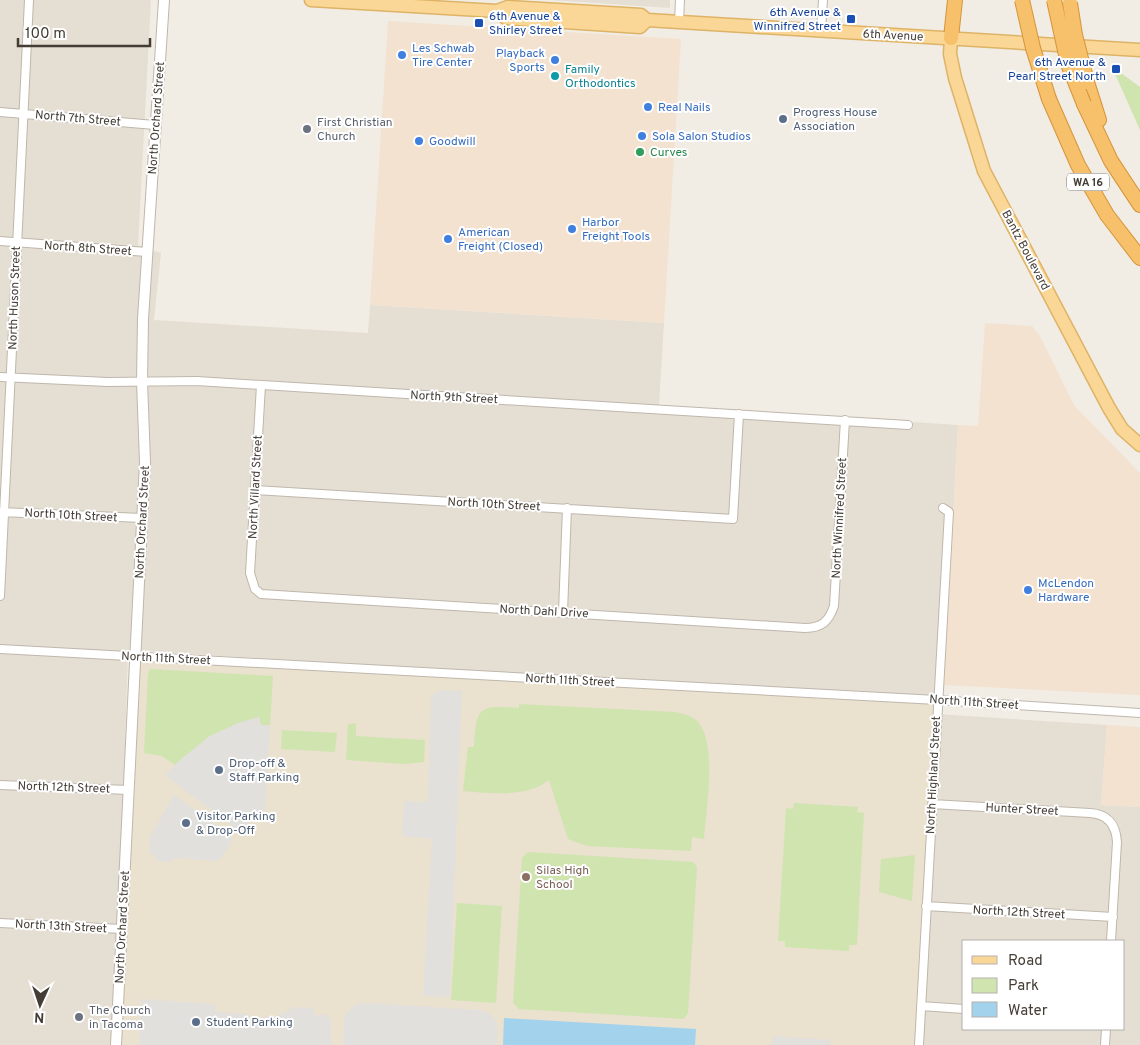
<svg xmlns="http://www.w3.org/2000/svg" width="1140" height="1045" font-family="Overpass,sans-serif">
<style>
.residential{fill:#e5ded3;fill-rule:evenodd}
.commercial{fill:#f3e2d0}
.education{fill:#eae1cf}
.green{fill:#cfe4af}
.parking{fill:#e2e0dd}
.water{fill:#a3d2ec}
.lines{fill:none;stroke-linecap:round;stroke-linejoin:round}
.minor-casing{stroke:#bfb7ab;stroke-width:10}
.tertiary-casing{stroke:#bfb7ab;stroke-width:12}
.primary-casing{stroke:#deb366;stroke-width:15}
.motorway-casing{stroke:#d6943a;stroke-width:16}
.minor{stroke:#fff;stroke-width:8}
.tertiary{stroke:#fff;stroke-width:10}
.primary{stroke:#fad796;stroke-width:12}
.motorway{stroke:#f7c06a;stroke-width:14}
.motorway-bridge-casing{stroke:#d6943a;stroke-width:16;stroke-linecap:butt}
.motorway-bridge{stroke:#f7c06a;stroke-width:14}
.transit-dot{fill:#1a4fb4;stroke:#fff;stroke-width:2}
.shop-dot{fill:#3f7fe0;stroke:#fff;stroke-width:2}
.culture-dot{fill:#0f9aa8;stroke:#fff;stroke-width:2}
.service-dot{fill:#5c6f8a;stroke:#fff;stroke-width:2}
.worship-dot{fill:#6b7280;stroke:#fff;stroke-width:2}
.leisure-dot{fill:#2e9e5b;stroke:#fff;stroke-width:2}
.education-dot{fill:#8d6e63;stroke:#fff;stroke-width:2}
.labels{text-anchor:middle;stroke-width:4;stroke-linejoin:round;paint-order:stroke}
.shield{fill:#fff;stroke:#7b7772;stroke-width:1}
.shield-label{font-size:11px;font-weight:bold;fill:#433d35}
.transit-label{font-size:12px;fill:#164399;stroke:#fff;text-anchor:end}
.street-label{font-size:12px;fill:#433d35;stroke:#fff}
.shop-label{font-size:12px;fill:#366cbe;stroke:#fff;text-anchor:start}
.culture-label{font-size:12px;fill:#0d838f;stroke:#fff;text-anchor:start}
.service-label{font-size:12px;fill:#4e5e75;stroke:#fff;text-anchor:start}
.worship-label{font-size:12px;fill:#5b616d;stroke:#fff;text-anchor:start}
.leisure-label{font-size:12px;fill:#27864d;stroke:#fff;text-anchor:start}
.education-label{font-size:12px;fill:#785e54;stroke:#fff;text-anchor:start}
</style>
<rect width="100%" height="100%" fill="#f1ede5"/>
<path class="residential" d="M0,0h151l-13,245 23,8 -7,67 214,13 2,-28 294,18 -5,82 299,20 -14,260 -7,15 -809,-50 -12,395h-116z
M551,0h119v8z
M936,714l171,11 -6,80 39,2v238h-221zM964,941h160v88h-160z"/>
<path class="commercial" d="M388,21l293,18 -17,284 -294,-18z
M985,323l47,3 8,10 34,69 66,68v222l-196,-10 14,-260 20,1z
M1107,725l33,2v80l-39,-2z"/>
<path class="education" d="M135,656l802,44 -18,345h-803z"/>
<path class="green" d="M1117,70l23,17v43l-25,-56z
M150,669l123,7 -3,49h-9l-2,-8 -49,19 -35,29 -13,-9 -18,-3 4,-79z
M519,704l157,8c7,2 15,3 21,9 21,21 9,89 7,118l-12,-2 -1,14 -104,-5 -19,-7 -19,-59c-22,18 -59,13 -86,11l5,-44h6c2,-41 5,-42 45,-39z
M356,723v13l69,4 -1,22 -19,2 -59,-4 2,-36z
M282,730l55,3 -2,19 -54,-3z
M794,803l64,4 -1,5 7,1 -7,132h-8v6l-64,-4v-6h-7l8,-133 7,1z
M528,852l165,10 4,5 -9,146 -4,6 -165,-10 -6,-6 9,-145z
M915,855l-3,46 -33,-9 2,-33z
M457,903l45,3 -6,97 -45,-3z"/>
<path class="parking" d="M441,690l21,1 -12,306 -27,-1 9,-157 -30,-3 2,-35 24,1 3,-106z
M259,717l2,8h9v3l-5,82 -26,21 -74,-56 15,-15 30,-24 28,-13z
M174,795l54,39 4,5 -1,5 -10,14 -4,3 -43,-3 -4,4 -15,-1 1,-6 -7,-1 1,-17z
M141,999l74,5v8l35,2 1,9 13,-6 13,-1 18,-9 19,1v7h13l4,7v23h-192z
M367,1003l113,7 10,4 6,7 2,10 -1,14h-154l1,-26 5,-9 8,-6z
M773,1036l57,4v5h-58z"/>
<path class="water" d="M504,1018l192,11 -1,16h-192z"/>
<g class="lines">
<defs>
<path id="minor" d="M679,22l1,-22
M821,31l2,-31
M0,112l155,13
M0,241l147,11
M0,377l108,5 89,-1 711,44
M261,385l-11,188 5,16 6,5 544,34c17,0 24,-7 29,-22l11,-186
M255,490l478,29 6,-105
M0,512l142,6
M0,596l29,-596
M563,612l4,-104
M0,649l937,51 203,13
M0,785l129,5
M932,804l158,9c18,1 26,12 27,29l-6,99
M926,906l187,11
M0,923l122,6
M921,1006l43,3
M919,1045l30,-533 -6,-4
M1105,1045l1,-16"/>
<path id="tertiary" d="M116,1045l29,-583 -3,-81 1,-62 21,-319"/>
<path id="primary" d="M311,0l186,11 11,-4 133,8 6,5 493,30
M497,11l9,7 134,9 7,-7
M951,38l-1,16 5,24 29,93 125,237 13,21 18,16"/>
<path id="motorway" d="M951,38l4,-38
M1087,82l12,38
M1049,99l29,66 29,50 33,43
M1084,104l27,57 29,44"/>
</defs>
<use href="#minor" class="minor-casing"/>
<use href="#tertiary" class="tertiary-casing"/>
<use href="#primary" class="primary-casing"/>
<use href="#motorway" class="motorway-casing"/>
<use href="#minor" class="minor"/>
<use href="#tertiary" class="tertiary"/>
<use href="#primary" class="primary"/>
<use href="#motorway" class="motorway"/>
<defs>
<path id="motorway-bridge" d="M1022,0l11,48 16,51
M1054,0l14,64 16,40
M1070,3l5,32 12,47"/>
</defs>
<use href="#motorway-bridge" class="motorway-bridge-casing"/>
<use href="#motorway-bridge" class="motorway-bridge"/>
</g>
<g class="transit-dot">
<rect x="846" y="14" width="10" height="10" rx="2.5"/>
<rect x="474" y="18" width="10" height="10" rx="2.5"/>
<rect x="1111" y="64" width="10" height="10" rx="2.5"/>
</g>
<g class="shop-dot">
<circle cx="402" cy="55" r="5"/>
<circle cx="555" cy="60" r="5"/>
<circle cx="648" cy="107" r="5"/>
<circle cx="642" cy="136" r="5"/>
<circle cx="419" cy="141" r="5"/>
<circle cx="572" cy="229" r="5"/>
<circle cx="448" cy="239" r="5"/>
<circle cx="1028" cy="590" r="5"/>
</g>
<circle class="culture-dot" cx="555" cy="76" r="5"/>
<g class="service-dot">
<circle cx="783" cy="119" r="5"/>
<circle cx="219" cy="770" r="5"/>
<circle cx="186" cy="823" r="5"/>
<circle cx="196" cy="1022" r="5"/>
</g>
<g class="worship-dot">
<circle cx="307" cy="129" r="5"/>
<circle cx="79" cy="1017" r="5"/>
</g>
<circle class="leisure-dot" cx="640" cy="152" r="5"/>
<circle class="education-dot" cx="526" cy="877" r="5"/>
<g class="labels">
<rect class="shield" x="1067" y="173.5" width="42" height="17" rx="4"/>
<g class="shield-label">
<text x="1088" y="186">WA 16</text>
</g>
<g class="transit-label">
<text x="841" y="16">6th Avenue &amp;<tspan x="841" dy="14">Winnifred Street</tspan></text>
<text x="489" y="20" text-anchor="start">6th Avenue &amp;<tspan x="489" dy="14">Shirley Street</tspan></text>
<text x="1106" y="66">6th Avenue &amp;<tspan x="1106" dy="14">Pearl Street North</tspan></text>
</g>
<g class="street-label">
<text transform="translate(893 35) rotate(3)" y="4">6th Avenue</text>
<text transform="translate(78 118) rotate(5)" y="4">North 7th Street</text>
<text transform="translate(156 118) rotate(-86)" y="4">North Orchard Street</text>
<text transform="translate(88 248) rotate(4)" y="4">North 8th Street</text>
<text transform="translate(1026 250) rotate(62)" y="4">Bantz Boulevard</text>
<text transform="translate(14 298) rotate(-88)" y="4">North Huson Street</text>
<text transform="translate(454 397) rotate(3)" y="4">North 9th Street</text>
<text transform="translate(255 487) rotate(-87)" y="4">North Villard Street</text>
<text transform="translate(494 504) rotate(3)" y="4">North 10th Street</text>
<text transform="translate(71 515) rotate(3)" y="4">North 10th Street</text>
<text transform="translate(839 518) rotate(-87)" y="4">North Winnifred Street</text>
<text transform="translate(142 522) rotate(-87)" y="4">North Orchard Street</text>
<text transform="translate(544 611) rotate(3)" y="4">North Dahl Drive</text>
<text transform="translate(166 658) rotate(3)" y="4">North 11th Street</text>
<text transform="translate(570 680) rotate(3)" y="4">North 11th Street</text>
<text transform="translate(974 702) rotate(4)" y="4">North 11th Street</text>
<text transform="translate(933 775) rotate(-87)" y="4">North Highland Street</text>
<text transform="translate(64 787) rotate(2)" y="4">North 12th Street</text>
<text transform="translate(1022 809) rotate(3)" y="4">Hunter Street</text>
<text transform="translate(1019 912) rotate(3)" y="4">North 12th Street</text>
<text transform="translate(61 926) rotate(3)" y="4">North 13th Street</text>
<text transform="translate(122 927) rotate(-87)" y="4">North Orchard Street</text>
</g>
<g class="shop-label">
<text x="412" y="52">Les Schwab<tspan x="412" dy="14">Tire Center</tspan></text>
<text x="545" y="57" text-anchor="end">Playback<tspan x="545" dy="14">Sports</tspan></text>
<text x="658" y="111">Real Nails</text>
<text x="652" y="140">Sola Salon Studios</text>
<text x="429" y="145">Goodwill</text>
<text x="582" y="226">Harbor<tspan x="582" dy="14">Freight Tools</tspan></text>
<text x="458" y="236">American<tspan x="458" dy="14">Freight (Closed)</tspan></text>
<text x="1038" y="587">McLendon<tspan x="1038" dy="14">Hardware</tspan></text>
</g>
<g class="culture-label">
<text x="565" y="73">Family<tspan x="565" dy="14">Orthodontics</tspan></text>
</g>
<g class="service-label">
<text x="793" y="116">Progress House<tspan x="793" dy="14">Association</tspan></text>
<text x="229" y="767">Drop-off &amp;<tspan x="229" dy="14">Staff Parking</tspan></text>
<text x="196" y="820">Visitor Parking<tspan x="196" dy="14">&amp; Drop-Off</tspan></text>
<text x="206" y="1026">Student Parking</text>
</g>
<g class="worship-label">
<text x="317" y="126">First Christian<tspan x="317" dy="14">Church</tspan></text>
<text x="89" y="1014">The Church<tspan x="89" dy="14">in Tacoma</tspan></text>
</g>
<g class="leisure-label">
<text x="650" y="156">Curves</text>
</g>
<g class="education-label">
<text x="536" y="874">Silas High<tspan x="536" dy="14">School</tspan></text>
</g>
</g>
<rect x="962" y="940" width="162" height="90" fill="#ffffff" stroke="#b4b1ae"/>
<rect x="972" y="956" width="25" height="8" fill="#fad796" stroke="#b4b1ae"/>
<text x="1008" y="965" font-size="15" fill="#433d35">Road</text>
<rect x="972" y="978" width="25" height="15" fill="#cfe4af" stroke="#b4b1ae"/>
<text x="1008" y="990" font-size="15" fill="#433d35">Park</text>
<rect x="972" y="1002" width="25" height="15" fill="#a3d2ec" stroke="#b4b1ae"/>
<text x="1008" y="1015" font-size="15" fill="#433d35">Water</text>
<g transform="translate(40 1005) rotate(183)" stroke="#ffffff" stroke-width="4" paint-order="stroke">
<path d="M0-4L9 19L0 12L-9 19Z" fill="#433d35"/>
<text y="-8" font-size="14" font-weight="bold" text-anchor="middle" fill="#433d35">N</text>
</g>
<path d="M18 38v8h132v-8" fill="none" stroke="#433d35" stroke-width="2.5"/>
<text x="25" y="38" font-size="15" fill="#433d35" stroke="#ffffff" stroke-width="4" paint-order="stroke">100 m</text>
</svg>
